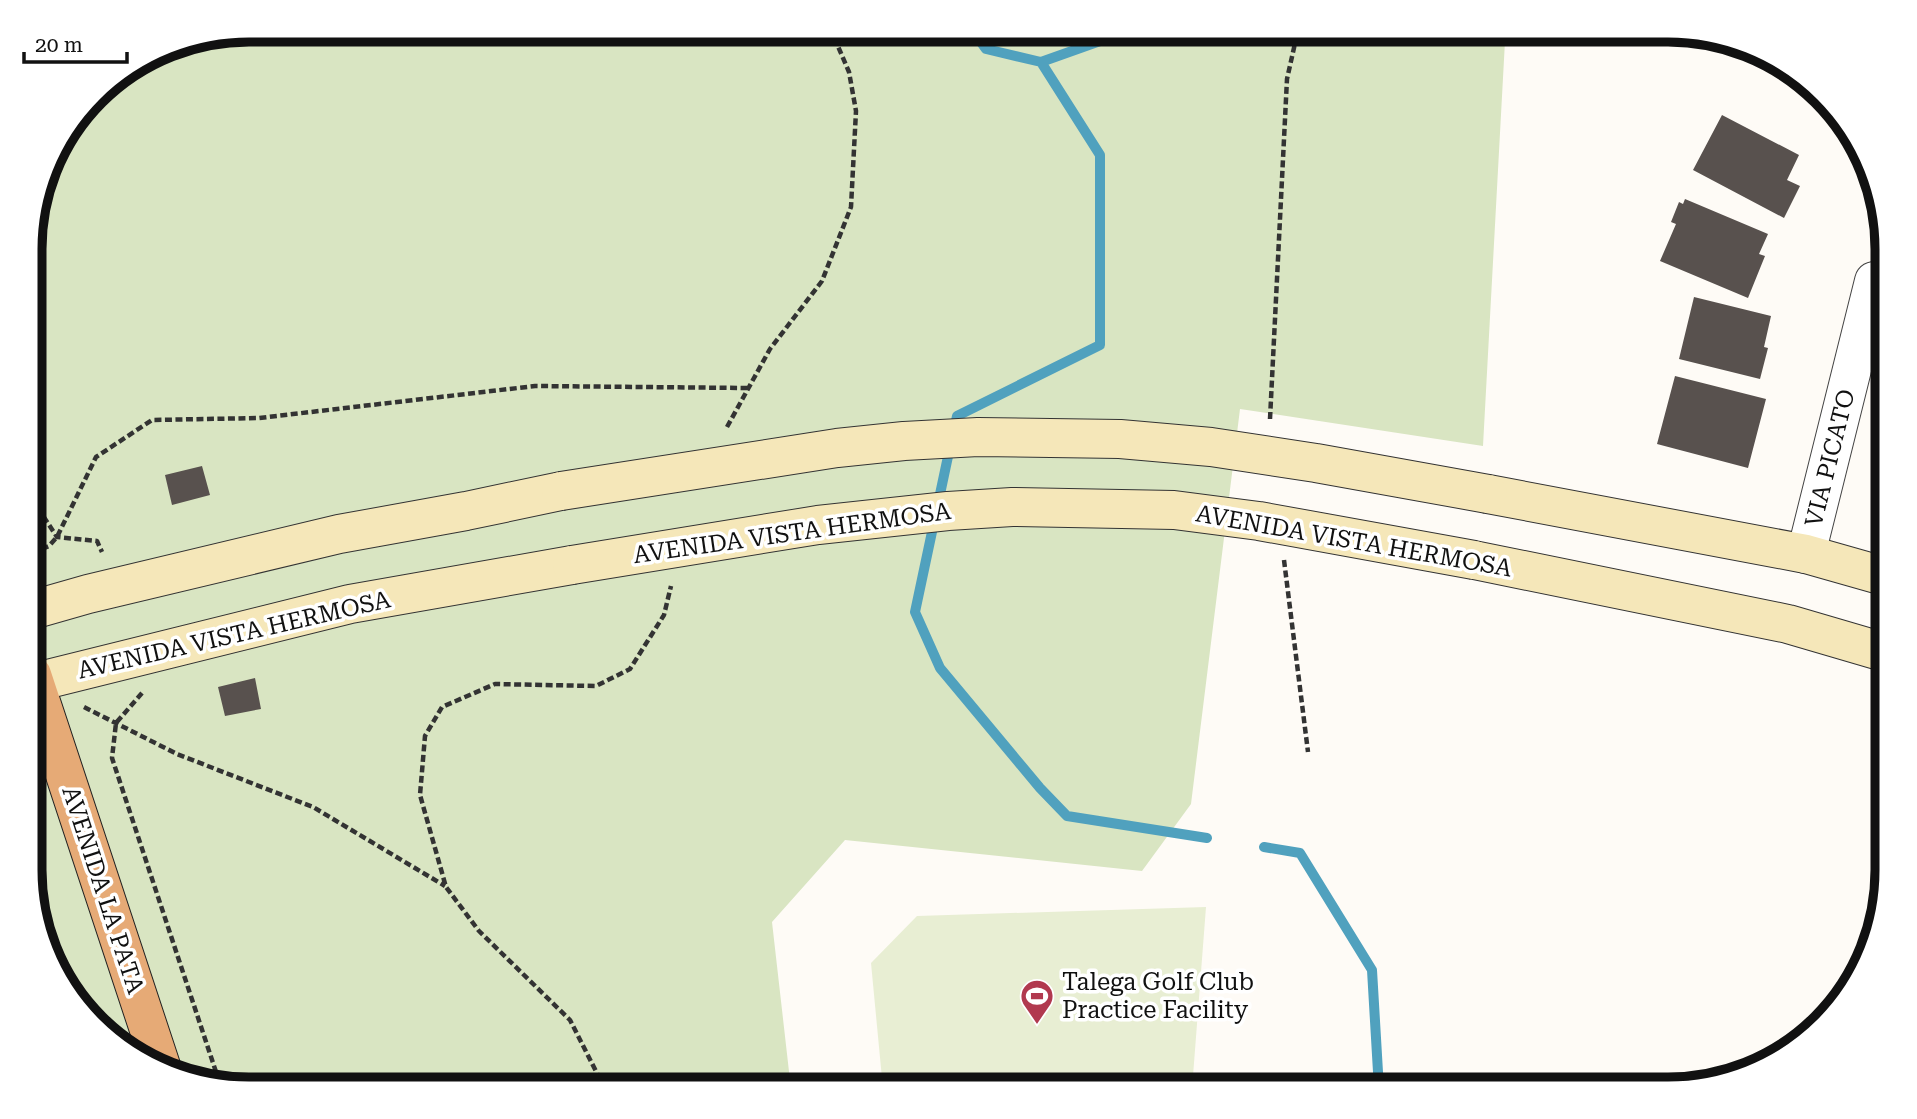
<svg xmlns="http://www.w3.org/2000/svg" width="1917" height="1119" font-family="'Roboto Serif',serif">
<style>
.green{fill:#d9e5c2}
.pitch{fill:#e8eed3}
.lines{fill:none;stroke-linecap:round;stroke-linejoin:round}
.stream{stroke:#50a1be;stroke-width:10}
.building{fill:#58514e}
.minor-casing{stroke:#444;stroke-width:40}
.secondary-casing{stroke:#333;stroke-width:40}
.trunk-casing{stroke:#222;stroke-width:40}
.path{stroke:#333;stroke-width:4.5;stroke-dasharray:7 3.5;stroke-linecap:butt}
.minor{stroke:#fff;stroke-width:38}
.secondary{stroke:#f5e7b9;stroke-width:38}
.trunk{stroke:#e6aa76;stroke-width:38}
.secondary-bridge-casing{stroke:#333;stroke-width:40;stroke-linecap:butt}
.secondary-bridge{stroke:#f5e7b9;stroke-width:38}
.labels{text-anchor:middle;stroke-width:7;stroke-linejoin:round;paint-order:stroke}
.street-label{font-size:24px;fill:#111;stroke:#fff}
.poi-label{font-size:24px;fill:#111;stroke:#fff;text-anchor:start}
.rim{fill:none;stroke:#111;stroke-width:9}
</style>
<rect width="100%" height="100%" fill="#fefbf6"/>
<path class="green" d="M249,30h1262l-6,11 -22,405 -243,-37 -49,395 -49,67 -297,-31 -73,82 19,167h-542l-110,-29 -73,-69 -34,-93v-677l21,-69 51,-68 61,-38z"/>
<path class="pitch" d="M1206,907l-14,182h-309l-12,-126 46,-47z"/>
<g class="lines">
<path class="stream" d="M972,30l14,19 55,13
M954,431l3,-15 143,-71v-190l-59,-93 90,-32
M950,447l-35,165 25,56 100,120 27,28 140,22
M1264,847l36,6 72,117 7,119"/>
</g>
<path class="building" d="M1722,115l77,40 -12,25 13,6 -16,32 -91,-48z
M1685,199l83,35 -9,20 6,2 -17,42 -88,-37 16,-37 -5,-2 8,-20 4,2z
M1694,297l77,19 -7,31 4,1 -8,31 -81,-20z
M1675,376l91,23 -18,69 -91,-24z
M202,466l8,29 -38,10 -7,-30z
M255,678l6,31 -36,7 -7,-29z"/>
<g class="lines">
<defs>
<path id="minor" d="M1806,554l68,-273"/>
<path id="secondary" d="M1488,494l318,60 81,23
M1474,560l314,64 99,29
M32,610l56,-16 251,-60 127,-23 95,-20
M32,683l318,-79 222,-39"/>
<path id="trunk" d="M32,675l129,391"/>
</defs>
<use href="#minor" class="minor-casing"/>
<use href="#secondary" class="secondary-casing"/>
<use href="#trunk" class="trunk-casing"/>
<path class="path" d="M1270,419l17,-340 11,-49
M727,427l43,-78 52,-68 29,-74 5,-96 -7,-39 -18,-42
M32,499l25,38 40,4 5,11
M32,553l17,-7 8,-9 39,-80 56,-37 107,-2 276,-32 213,2
M1284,560l24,192
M142,693l-26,30 -4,35 107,323
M84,707l93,47 136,53 132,79
M605,1089l-35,-69 -91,-89 -33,-44 -26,-92 5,-59 17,-29 53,-23 101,2 34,-17 34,-54 7,-29"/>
<use href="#minor" class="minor"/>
<use href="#secondary" class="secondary"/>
<use href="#trunk" class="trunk"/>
<defs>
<path id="secondary-bridge" d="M561,491l276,-43 67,-7 74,-4 142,2 91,8 105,16 172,31
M572,565l246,-40 130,-14 64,-4 162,3 85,11 215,39"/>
</defs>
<use href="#secondary-bridge" class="secondary-bridge-casing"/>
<use href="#secondary-bridge" class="secondary-bridge"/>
</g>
<defs>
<symbol id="stadium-pin" viewBox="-11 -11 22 30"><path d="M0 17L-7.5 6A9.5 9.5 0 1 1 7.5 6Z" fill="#b1394f" stroke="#fff"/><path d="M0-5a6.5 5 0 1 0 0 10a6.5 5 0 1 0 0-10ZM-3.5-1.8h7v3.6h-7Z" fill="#fff"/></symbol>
</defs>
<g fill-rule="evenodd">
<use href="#stadium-pin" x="1018" y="977" width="38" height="52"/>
</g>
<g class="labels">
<g class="street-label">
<text transform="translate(1830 458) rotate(-76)" y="8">VIA PICATO</text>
<text transform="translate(792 533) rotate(-8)" y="8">AVENIDA VISTA HERMOSA</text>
<text transform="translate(1354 541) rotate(10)" y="8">AVENIDA VISTA HERMOSA</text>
<text transform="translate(234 635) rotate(-13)" y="8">AVENIDA VISTA HERMOSA</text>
<text transform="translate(103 890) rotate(72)" y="8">AVENIDA LA PATA</text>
</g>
<g class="poi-label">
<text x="1062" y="990">Talega Golf Club<tspan x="1062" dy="28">Practice Facility</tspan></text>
</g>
</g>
<path d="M0 0H1917V1119H0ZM249 42H1668A207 207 0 0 1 1875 249V870A207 207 0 0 1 1668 1077H249A207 207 0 0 1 42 870V249A207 207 0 0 1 249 42Z" fill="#fff" fill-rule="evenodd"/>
<path class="rim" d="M249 42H1668A207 207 0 0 1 1875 249V870A207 207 0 0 1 1668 1077H249A207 207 0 0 1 42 870V249A207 207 0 0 1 249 42Z"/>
<path d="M24 52v10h103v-10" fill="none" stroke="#111111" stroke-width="3.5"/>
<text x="35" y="52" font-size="21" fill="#111111" stroke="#ffffff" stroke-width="5" paint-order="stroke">20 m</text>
</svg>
